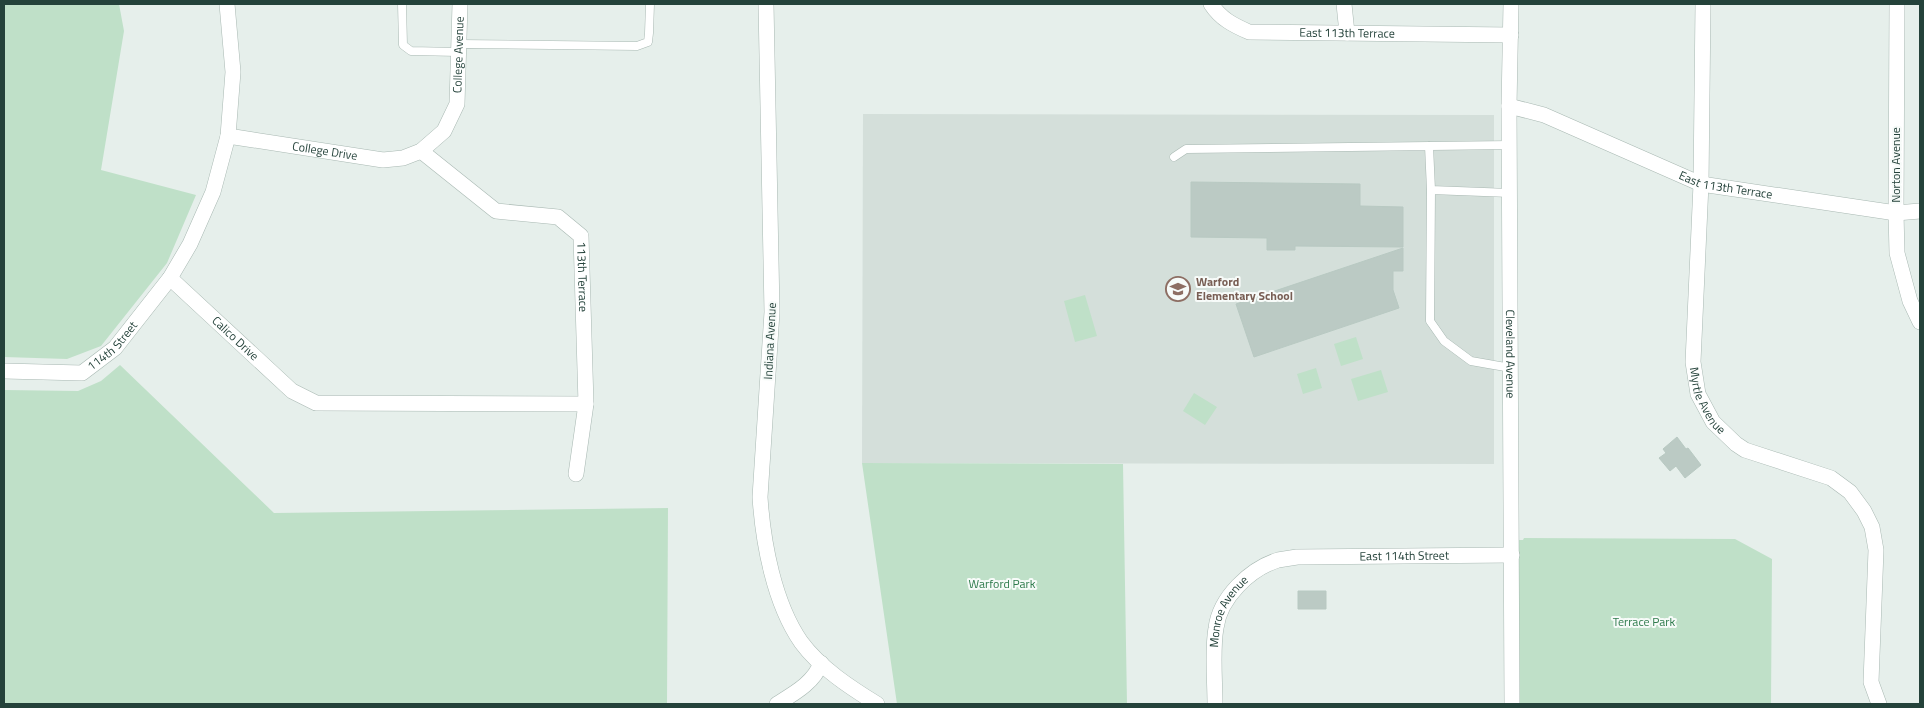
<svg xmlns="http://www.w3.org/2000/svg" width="1924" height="708" font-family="'Titillium Web',sans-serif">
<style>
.built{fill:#d4dfda}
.green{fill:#bfe0c8}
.building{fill:#bbcac4;stroke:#b8c9c2}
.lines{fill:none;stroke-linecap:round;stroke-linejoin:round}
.lane-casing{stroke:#a8b8b2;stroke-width:9}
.street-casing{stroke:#a8b8b2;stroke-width:16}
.lane{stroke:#fff;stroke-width:8}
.street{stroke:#fff;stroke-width:15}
.labels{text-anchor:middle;stroke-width:4;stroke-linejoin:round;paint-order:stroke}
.street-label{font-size:12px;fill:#24423a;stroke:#f7fbf9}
.education-label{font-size:12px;font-weight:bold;fill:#785e54;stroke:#f7fbf9;text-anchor:start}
.park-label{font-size:12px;fill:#2d7a4b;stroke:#f7fbf9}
</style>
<rect width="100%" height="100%" fill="#e6efeb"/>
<path class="built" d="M863,114l631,1v349l-632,-1z"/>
<path class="green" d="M4,4h115l5,27 -23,139 95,25 -29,68 -66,83 -34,13 -63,-2z
M1085,295l12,41 -22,6 -11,-41z
M1356,337l7,22 -22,7 -7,-22z
M120,365l154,148 394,-5 -1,196h-663v-314l74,1 23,-10z
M1316,368l6,20 -19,6 -6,-20z
M1381,370l7,22 -30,9 -7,-22z
M1194,393l23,14 -12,18 -22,-14z
M862,463l261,1 4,240h-230z
M1524,538l211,1 37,20 -1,145h-254v-164h6z"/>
<path class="building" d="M1191,182l169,2v22l43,1v40l-108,-1v4h-28v-12l-76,-1z
M1403,248v23h-10v19l6,18 -145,49 -18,-53z
M1677,437l9,12 2,-1 13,17 -16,13 -9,-12 -6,5 -11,-13 7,-5 -3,-4z
M1298,591h28v18h-28z"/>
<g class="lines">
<defs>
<path id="lane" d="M402,4l1,41 8,6 47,1
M459,44l178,2 11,-4 1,-9 1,-29
M1429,146l2,44
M1174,157l12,-8 324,-4
M1510,193l-79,-3 -1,131 14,20 27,20 40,7"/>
<g id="street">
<path d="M766,4l6,308 -12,185c3,46 14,106 41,145 19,26 50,46 76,62"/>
<path id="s1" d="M1211,4c10,15 22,21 38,28l262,3"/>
<path d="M1344,4l3,29"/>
<path id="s2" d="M1511,4l-2,102 3,598"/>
<path id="s3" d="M1703,4l-2,180 -8,178 5,32 15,28 23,22 9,6 86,28 19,14 14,19 8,16 4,23 -5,132 8,22"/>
<path d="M1897,4l-1,209 1,40 13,48 10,21"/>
<path id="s4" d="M1509,106l35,9 157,69 195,29 24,-2"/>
<path id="s5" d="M228,136l155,24 20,-2 18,-7 23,-20 13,-27 3,-100"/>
<path id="s6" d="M421,151l75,60 62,6 23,19 5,168 -10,70"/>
<path id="s7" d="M170,278l122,113 24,12 270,1"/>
<path id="s8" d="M4,371l78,2 33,-25 55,-70 20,-34 23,-52 15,-56 5,-64 -6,-68"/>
<path d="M777,704c16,-10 37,-21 44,-41"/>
<path id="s9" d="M1215,704c0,-23 -3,-54 1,-76 4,-31 34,-59 62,-68 6,-1 13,-2 19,-3l215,-2"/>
</g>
</defs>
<use href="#lane" class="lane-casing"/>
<use href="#street" class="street-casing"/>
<use href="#lane" class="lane"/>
<use href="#street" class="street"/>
</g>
<defs>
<symbol id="school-ring" viewBox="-11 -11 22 22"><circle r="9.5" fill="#f7fbf9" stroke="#8d6e63" stroke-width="1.5"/><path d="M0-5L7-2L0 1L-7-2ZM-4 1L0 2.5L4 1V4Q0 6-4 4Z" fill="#8d6e63"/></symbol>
</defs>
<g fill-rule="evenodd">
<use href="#school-ring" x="1164" y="275" width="28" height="28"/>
</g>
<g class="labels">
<g class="street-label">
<text dy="4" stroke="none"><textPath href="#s1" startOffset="146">East 113th Terrace</textPath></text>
<text dy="4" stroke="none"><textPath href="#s5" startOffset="306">College Avenue</textPath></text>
<text dy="4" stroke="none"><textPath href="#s5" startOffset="98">College Drive</textPath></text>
<text transform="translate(1896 165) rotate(-90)" y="4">Norton Avenue</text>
<text dy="4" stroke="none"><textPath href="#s4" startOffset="232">East 113th Terrace</textPath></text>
<text dy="4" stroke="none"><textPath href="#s6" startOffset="229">113th Terrace</textPath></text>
<text dy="4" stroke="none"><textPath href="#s7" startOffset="89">Calico Drive</textPath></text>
<text transform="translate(770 341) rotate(-87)" y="4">Indiana Avenue</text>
<text dy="4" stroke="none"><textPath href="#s8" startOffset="119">114th Street</textPath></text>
<text dy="4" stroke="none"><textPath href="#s2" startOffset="350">Cleveland Avenue</textPath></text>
<text dy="4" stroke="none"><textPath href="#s3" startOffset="400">Myrtle Avenue</textPath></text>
<text dy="4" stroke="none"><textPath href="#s9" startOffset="299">East 114th Street</textPath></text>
<text dy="4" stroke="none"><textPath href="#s9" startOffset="96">Monroe Avenue</textPath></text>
</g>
<g class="education-label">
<text x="1196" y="286">Warford<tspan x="1196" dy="14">Elementary School</tspan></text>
</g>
<g class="park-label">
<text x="1002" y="588">Warford Park</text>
<text x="1644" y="626">Terrace Park</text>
</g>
</g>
<rect width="1924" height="708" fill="none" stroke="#24423a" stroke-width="10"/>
</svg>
